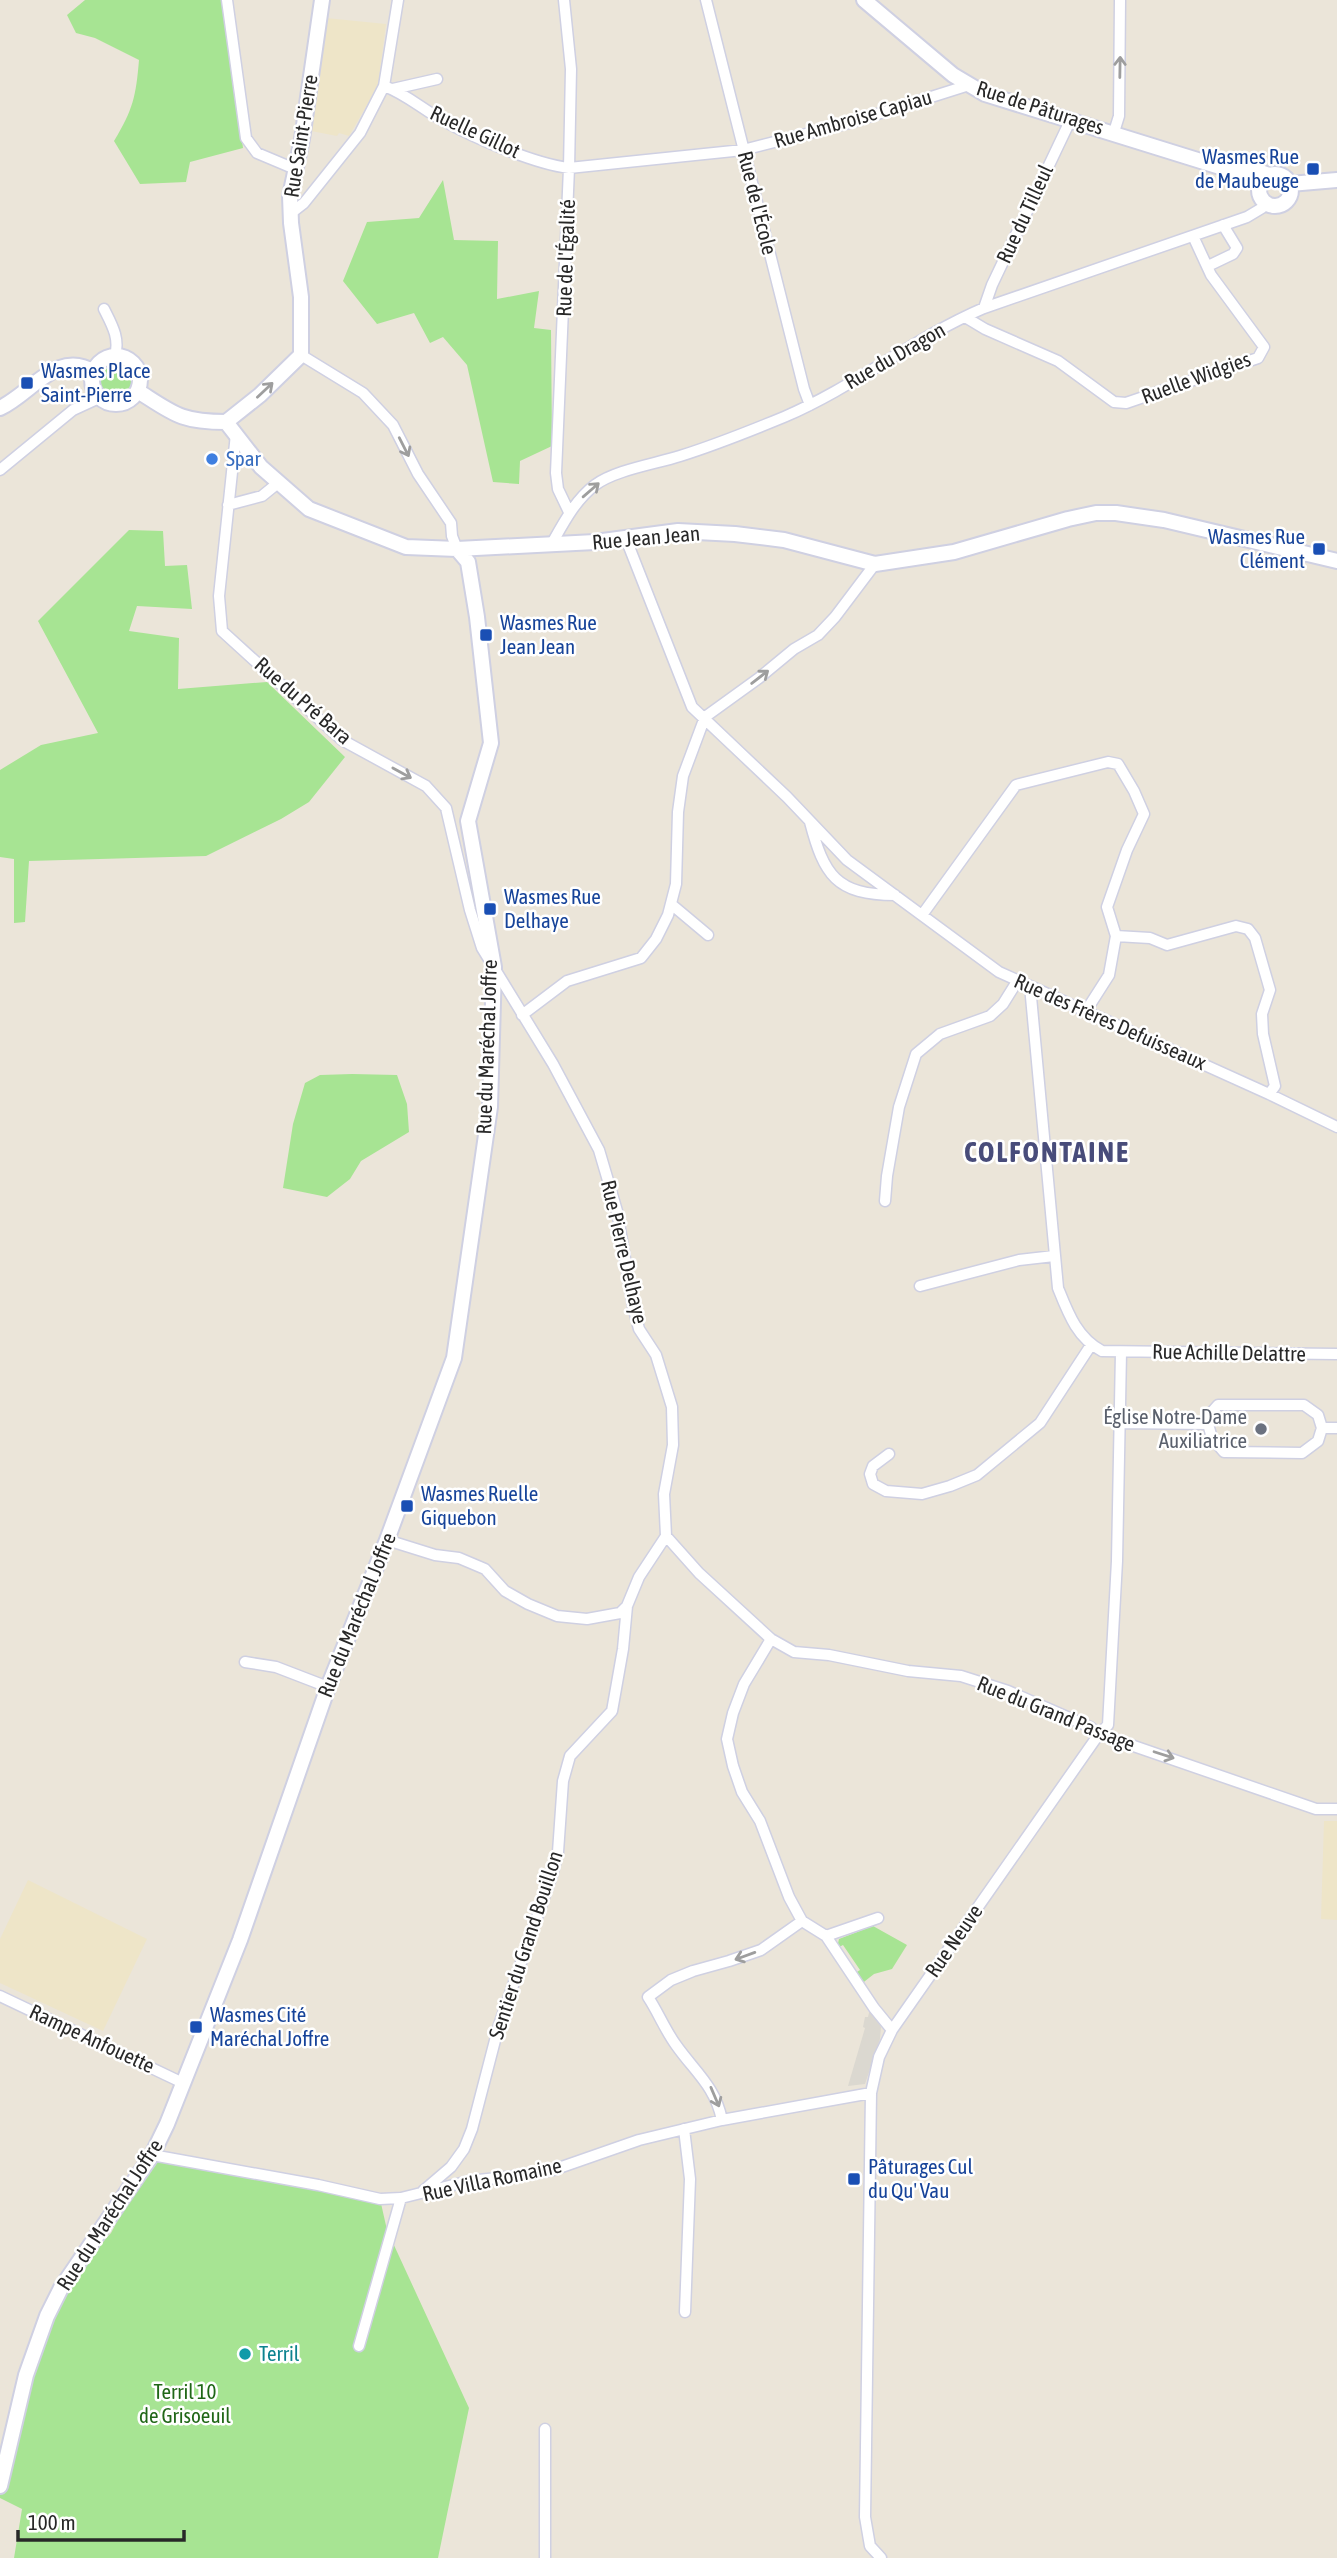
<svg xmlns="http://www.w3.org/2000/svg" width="1337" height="2558" font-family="'Asap Condensed',sans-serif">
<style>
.education{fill:#eee5c8}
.green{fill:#a7e493}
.plaza{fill:#dbd8d0}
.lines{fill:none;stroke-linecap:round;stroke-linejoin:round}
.street-casing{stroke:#cfd0e2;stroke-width:13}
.secondary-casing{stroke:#cfd0e2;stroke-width:18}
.street{stroke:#fff;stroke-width:10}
.secondary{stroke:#fff;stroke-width:14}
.oneway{stroke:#9e9e9e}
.transit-dot{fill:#1a4fb4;stroke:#fff;stroke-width:2.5}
.shop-dot{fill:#3f7fe0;stroke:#fff;stroke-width:2.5}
.worship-dot{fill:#6b7280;stroke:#fff;stroke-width:2.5}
.culture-dot{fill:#0f9aa8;stroke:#fff;stroke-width:2.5}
.labels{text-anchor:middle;stroke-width:5;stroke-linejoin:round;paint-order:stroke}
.street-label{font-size:21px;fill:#282828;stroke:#fff}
.transit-label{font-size:21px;fill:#164399;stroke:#fff;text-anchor:start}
.shop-label{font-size:21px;fill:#366cbe;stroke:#fff;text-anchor:start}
.worship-label{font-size:21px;fill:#5b616d;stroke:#fff;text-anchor:end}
.culture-label{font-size:21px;fill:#0d838f;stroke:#fff;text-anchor:start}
.park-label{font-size:21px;fill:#206717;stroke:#fff}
.district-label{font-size:28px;font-weight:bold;letter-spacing:2px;fill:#484c7a;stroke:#fff}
</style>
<rect width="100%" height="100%" fill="#ebe5d9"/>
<path class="education" d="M326,18l60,6 -8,62 -29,50 -10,-3 -2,3 -26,-5z
M1324,1821h13v99l-16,-1z
M28,1880l119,59 -44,92 -103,-48v-44z"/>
<path class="green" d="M85,0h138l20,148 -53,14 -4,20 -46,2 -26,-43c19,-31 22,-45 25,-81l-44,-22 -19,-5 -9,-18z
M443,180l11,60 44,1 -1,58 42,-8 -5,37 17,2 1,116 -32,15 -1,23 -26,-2 -26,-117 -24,-28 -13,6 -16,-30 -37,11 -34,-43 24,-59 52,-4z
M100 381a16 16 0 1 1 32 0a16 16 0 1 1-32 0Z
M129,530l34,1 2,35 22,-1 5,44 -55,-3 -8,25 50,7 -1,51 89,-7 78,75 -36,45 -28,17 -75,37 -177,5 -4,61 -11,1v-64l-14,-2v-87l41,-25 57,-12 -60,-112z
M352,1074l45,1 10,29 2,28 -48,29 -11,18 -23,18 -44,-9 10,-64 12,-41 15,-8z
M873,1926l34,19 -15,24 -18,5 -14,11 -8,-10 8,-5 -17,-25 -6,3 2,-9z
M152,2155l228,44 7,31 82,178 -31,150h-424l8,-49 -22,-11v-12l18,-71 43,-127 50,-55z"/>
<path class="plaza" d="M870,2009l11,18 -1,12 -15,45 -17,2 17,-58 -2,-1 2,-10h3z"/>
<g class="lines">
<defs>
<path id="street" d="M227,0l19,138 11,15 38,16
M564,0l7,69 -2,99 -13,305 2,16 11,23
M706,0l98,389 6,16
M384,86c23,8 40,25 62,36 31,17 89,42 123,46l174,-18 106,-27 120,-38
M393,89l44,-10
M1114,132l5,-16 1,-116
M290,210h5l9,-7 56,-70 24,-47 14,-86
M1208,266l25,-12 4,-6 -14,-23
M984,308l8,-23 78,-164
M104,309c8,16 16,29 11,47
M965,317l20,12 73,32 56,41 12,1 132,-45 6,-11 -53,-72 -18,-39
M301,355l62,38 30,32 25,49 33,49 1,13 5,13
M236,434l-17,162 3,35 120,109 84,46 20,22 24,102 12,38 71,116 46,86 18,61 16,95 6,23 17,26 16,52 1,38 -9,49 2,42 33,37 72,66 23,13 35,3 79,16 53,5 47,15 82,36 9,7 217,75h21
M0,470l73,-60 26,-12
M228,505l34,-9 16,-13
M626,539l66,168 95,90 60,63 152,112 270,122 68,33
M551,545c12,-21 24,-45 44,-60 20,-15 60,-21 85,-29 35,-11 70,-25 104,-39 70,-30 130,-79 200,-109l263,-91 15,-9 4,-5
M810,822c14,53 26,73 85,73
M671,904l37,31
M922,915l94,-130 92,-23 10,2 16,27 10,23 -17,36 -20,57 9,29
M1030,986l28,302c10,25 19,50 44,63l235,3
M1086,1011l23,-36 7,-39 34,2 17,7 69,-19 12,3 7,9 15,52 -8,24 1,20 12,52 -6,8
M522,1015l45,-34 74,-23 15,-19 12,-24 8,-31 2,-72 5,-36 22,-59 54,-39 35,-29 24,-14 17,-18 40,-53
M885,1201l2,-25 12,-69 17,-53 24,-20 50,-18 13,-12 15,-24
M920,1286l99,-26 35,-4
M1119,1423l89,1 3,-11 7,-8h86l14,10 4,13 -4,13 -16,12 -78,-1 -12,-14 -4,-14
M1322,1428h15
M889,1454l-16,12 -3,8 3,10 13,7 36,3 28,-8 27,-11 63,-52 51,-78
M387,1540l48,15 24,3 26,11 20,22 23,13 29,12 30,3 33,-6 7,-7 12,-29 27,-41
M771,1639l-27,45 -11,29 -6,26 6,27 9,26 18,29 29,76 13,24 24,15 48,72 18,22
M245,1662l31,5 52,20
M826,1936l52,-18
M0,1996l183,87
M722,2120c-7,-34 -27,-48 -46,-75 -11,-15 -18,-33 -28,-48l23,-17 22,-9 36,-10 32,-11 41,-29
M684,2129l6,50 -5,133
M152,2155l166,30 62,14 21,-1 68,-17 56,-6 28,-5 86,-30 83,-20 149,-27
M423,2191l28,-24 13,-18 8,-20 27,-104 54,-153 5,-20 5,-71 7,-25 42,-45 11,-62 4,-43
M359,2346l42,-148
M545,2429v129
M881,2558l-11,-12 -5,-29 6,-424 8,-36 13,-27 207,-296 9,-9 9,-164 4,-209"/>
<path id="secondary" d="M864,0l89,75 32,19 235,73 20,5c11,-5 20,-1 31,4
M1259 190a16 16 0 1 1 32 0a16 16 0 1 1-32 0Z
M1290,184l47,-4
M92 380a24 24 0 1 1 48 0a24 24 0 1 1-48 0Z
M138,391c36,23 43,31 88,31l34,-27 41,-40v-58l-10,-74 -1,-27 12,-57 20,-139
M0,408c32,-15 57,-59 94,-36
M226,422l35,45 48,42 97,38 51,2 138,-7 83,-11 57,3 49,6 91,24 79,-12 114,-33 28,-6h20l48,7 173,41
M0,2486l26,-111 21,-59 14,-28 91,-133 15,-31 73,-184 88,-253 59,-147 67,-182 36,-251 4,-140 -26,-146 23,-78 -14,-126 -9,-55 -11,-13"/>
</defs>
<use href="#street" class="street-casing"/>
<use href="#secondary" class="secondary-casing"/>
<use href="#street" class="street"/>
<use href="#secondary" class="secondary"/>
</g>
<defs><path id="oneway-shaft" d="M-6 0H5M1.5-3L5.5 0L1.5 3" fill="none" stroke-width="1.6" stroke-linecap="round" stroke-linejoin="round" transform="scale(1.75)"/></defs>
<g class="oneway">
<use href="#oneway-shaft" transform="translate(1120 67) rotate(-89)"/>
<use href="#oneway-shaft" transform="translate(265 390) rotate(-43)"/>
<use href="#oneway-shaft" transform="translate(404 447) rotate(63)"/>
<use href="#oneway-shaft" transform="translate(591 490) rotate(-41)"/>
<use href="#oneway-shaft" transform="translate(760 677) rotate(-38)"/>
<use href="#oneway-shaft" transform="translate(402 773) rotate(29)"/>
<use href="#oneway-shaft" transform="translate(1164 1755) rotate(18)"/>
<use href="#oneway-shaft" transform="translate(745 1956) rotate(160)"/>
<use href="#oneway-shaft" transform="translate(715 2097) rotate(67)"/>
</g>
<g class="transit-dot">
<rect x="1306" y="162" width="14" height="14" rx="3.5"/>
<rect x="20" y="376" width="14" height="14" rx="3.5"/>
<rect x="1312" y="542" width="14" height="14" rx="3.5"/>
<rect x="479" y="628" width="14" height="14" rx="3.5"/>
<rect x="483" y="902" width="14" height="14" rx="3.5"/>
<rect x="400" y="1499" width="14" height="14" rx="3.5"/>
<rect x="189" y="2020" width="14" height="14" rx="3.5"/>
<rect x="847" y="2172" width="14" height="14" rx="3.5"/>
</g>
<circle class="shop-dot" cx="212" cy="459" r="7"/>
<circle class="worship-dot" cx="1261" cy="1429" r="7"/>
<circle class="culture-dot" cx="245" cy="2354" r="7"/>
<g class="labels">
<g class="street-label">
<text transform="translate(1040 108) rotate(18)" y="7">Rue de Pâturages</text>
<text transform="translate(853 119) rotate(-16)" y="7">Rue Ambroise Capiau</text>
<text transform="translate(475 132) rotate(25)" y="7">Ruelle Gillot</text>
<text transform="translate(301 136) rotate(-81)" y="7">Rue Saint-Pierre</text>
<text transform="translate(757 203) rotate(76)" y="7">Rue de l'École</text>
<text transform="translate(1025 214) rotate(-65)" y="7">Rue du Tilleul</text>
<text transform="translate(566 258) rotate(-88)" y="7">Rue de l'Égalité</text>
<text transform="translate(895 356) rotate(-30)" y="7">Rue du Dragon</text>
<text transform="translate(1196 378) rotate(-20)" y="7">Ruelle Widgies</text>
<text transform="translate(646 538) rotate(-5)" y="7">Rue Jean Jean</text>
<text transform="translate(303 701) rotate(41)" y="7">Rue du Pré Bara</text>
<text transform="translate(1110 1022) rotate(24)" y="7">Rue des Frères Defuisseaux</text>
<text transform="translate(487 1047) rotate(-88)" y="7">Rue du Maréchal Joffre</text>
<text transform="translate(624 1252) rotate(77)" y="7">Rue Pierre Delhaye</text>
<text transform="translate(1229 1353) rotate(1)" y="7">Rue Achille Delattre</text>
<text transform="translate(357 1615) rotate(-68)" y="7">Rue du Maréchal Joffre</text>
<text transform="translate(1056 1714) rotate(22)" y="7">Rue du Grand Passage</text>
<text transform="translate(954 1941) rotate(-55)" y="7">Rue Neuve</text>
<text transform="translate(526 1945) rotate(-72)" y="7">Sentier du Grand Bouillon</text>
<text transform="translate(92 2039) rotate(25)" y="7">Rampe Anfouette</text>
<text transform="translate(492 2180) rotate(-12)" y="7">Rue Villa Romaine</text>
<text transform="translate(110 2215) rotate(-57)" y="7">Rue du Maréchal Joffre</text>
</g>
<g class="transit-label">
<text x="1299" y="164" text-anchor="end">Wasmes Rue<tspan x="1299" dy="24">de Maubeuge</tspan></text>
<text x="41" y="378">Wasmes Place<tspan x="41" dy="24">Saint-Pierre</tspan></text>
<text x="1305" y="544" text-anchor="end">Wasmes Rue<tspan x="1305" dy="24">Clément</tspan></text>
<text x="500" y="630">Wasmes Rue<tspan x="500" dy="24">Jean Jean</tspan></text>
<text x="504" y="904">Wasmes Rue<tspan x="504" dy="24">Delhaye</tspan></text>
<text x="421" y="1501">Wasmes Ruelle<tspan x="421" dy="24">Giquebon</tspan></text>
<text x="210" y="2022">Wasmes Cité<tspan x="210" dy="24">Maréchal Joffre</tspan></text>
<text x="868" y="2174">Pâturages Cul<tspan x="868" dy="24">du Qu' Vau</tspan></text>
</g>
<g class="shop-label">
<text x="226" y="466">Spar</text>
</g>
<g class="worship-label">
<text x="1247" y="1424">Église Notre-Dame<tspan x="1247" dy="24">Auxiliatrice</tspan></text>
</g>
<g class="culture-label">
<text x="259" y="2361">Terril</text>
</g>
<g class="park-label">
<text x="185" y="2399">Terril 10<tspan x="185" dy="24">de Grisoeuil</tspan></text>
</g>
<g class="district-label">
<text x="1047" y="1162">COLFONTAINE</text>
</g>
</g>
<path d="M18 2530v10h166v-10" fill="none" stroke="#282828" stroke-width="3.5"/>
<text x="28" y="2530" font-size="21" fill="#282828" stroke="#ffffff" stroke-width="5" paint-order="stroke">100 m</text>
</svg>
